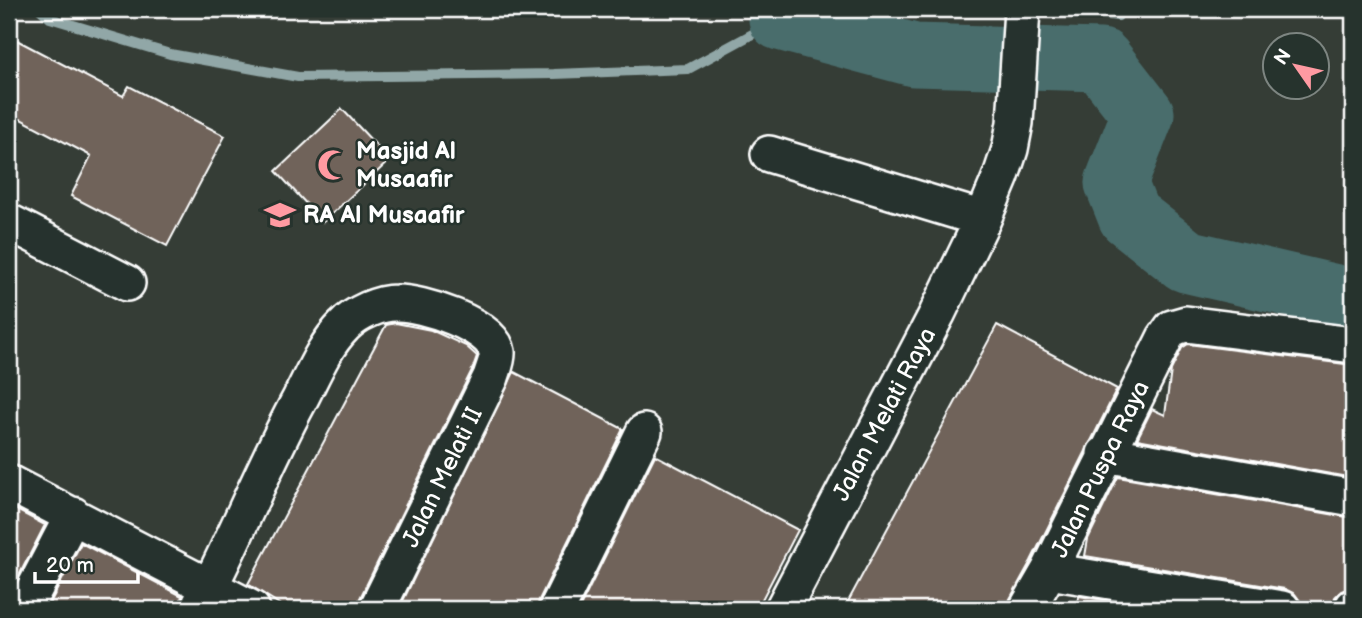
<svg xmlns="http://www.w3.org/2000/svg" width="1362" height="618" font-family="'Balsamiq Sans',sans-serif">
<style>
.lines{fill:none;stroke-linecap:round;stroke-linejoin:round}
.stream{stroke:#91a7a7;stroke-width:10}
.river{stroke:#486d6c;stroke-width:63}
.building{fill:#70645a;stroke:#fff;stroke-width:2}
.minor-casing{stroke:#fff;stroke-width:40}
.minor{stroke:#26332d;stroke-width:35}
.labels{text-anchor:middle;stroke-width:5;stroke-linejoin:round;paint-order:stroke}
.poi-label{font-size:24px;font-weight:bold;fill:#fff;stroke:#26332d;text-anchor:start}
.street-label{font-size:24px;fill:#fff;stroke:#26332d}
</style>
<rect width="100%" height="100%" fill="#353d36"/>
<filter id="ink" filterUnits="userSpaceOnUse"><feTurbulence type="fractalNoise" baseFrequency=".0143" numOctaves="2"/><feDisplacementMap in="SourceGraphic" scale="14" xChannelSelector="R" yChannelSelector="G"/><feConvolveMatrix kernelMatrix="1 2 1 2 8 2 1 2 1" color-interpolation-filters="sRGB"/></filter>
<g filter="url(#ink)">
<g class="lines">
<path class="stream" d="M40,9l10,9 120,36 128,23 256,-3 134,-5 92,-50 31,-10
M1066,9l52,7 2,-7"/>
<path class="river" d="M780,19l134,36 187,5 42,54 -27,69 13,33 57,45 167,39"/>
</g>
<path class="building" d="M9,36l114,60 6,-10 96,50 -58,110 -96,-50 20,-40 -82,-43z
M342,109l48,51 -67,62 -47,-51z
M396,323l35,7 35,16 11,10 -5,14 -113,230 -2,9h-70l-39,-25 138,-259z
M997,325l120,64 -86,172 -21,38 -3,10h-163z
M1188,344l165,21v113l-216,-39 15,-30 13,6 6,-45 11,-22z
M514,372l109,57 -84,171 -2,9h-138z
M655,455l143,75 -41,79h-178z
M1118,477l235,41v42l-4,28 -8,3 -6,6 -3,12h-30l-2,-8 -5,-7 -10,-5 -200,-33 3,-17z
M9,506l36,19 -36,70z
M81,543l101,53 -4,13h-131z
M1079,596l79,13h-81z"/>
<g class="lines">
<defs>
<path id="minor" d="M769,154l214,65
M11,223l116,60
M1105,454l248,44
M9,483l243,126
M1049,571l233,38
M24,609l49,-94
M198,609c37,-69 65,-142 102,-210 13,-25 24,-53 44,-73 12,-13 35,-23 52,-23 24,-1 97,22 101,49 1,7 -4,18 -6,25l-114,232
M557,609l87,-177
M783,609l154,-295 46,-95 18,-43 9,-27 5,-26 7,-114
M1027,609l22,-38 116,-233 7,-10 14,-4 167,21
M1352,609l1,-2"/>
</defs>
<use href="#minor" class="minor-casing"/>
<use href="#minor" class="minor"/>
</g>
</g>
<defs>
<symbol id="mosque-bare" viewBox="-9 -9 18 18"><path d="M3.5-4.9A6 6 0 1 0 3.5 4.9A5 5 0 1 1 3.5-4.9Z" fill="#ff9aa2" stroke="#26332d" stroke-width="2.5" paint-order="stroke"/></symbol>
<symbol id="school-bare" viewBox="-9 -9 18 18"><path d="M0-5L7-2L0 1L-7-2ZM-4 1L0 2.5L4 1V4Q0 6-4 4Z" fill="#ff9aa2" stroke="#26332d" stroke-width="2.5" paint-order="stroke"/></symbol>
</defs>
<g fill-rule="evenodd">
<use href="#mosque-bare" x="311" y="143" width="44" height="44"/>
<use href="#school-bare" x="258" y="193" width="44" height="44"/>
</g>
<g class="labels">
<g class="poi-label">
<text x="356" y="159">Masjid Al<tspan x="356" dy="28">Musaafir</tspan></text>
<text x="303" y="223">RA Al Musaafir</text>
</g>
<g class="street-label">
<text transform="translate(884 414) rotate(-62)" y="8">Jalan Melati Raya</text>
<text transform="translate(1100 469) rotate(-64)" y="8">Jalan Puspa Raya</text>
<text transform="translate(442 477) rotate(-64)" y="8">Jalan Melati II</text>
</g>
</g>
<rect width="1362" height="618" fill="none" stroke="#26332d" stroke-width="35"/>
<rect x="18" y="18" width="1327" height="583" fill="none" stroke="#fff" stroke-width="2.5" filter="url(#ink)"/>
<g transform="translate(1296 66) rotate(304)"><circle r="33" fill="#26332d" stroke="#7d8581" stroke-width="2"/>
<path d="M0-5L12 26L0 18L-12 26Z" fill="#ff9aa2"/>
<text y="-10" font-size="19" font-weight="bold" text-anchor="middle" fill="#ffffff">N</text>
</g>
<path d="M35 572v10h103v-10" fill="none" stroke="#ffffff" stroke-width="3.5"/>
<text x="46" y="572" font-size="21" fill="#ffffff" stroke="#26332d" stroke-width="5" paint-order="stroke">20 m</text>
</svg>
